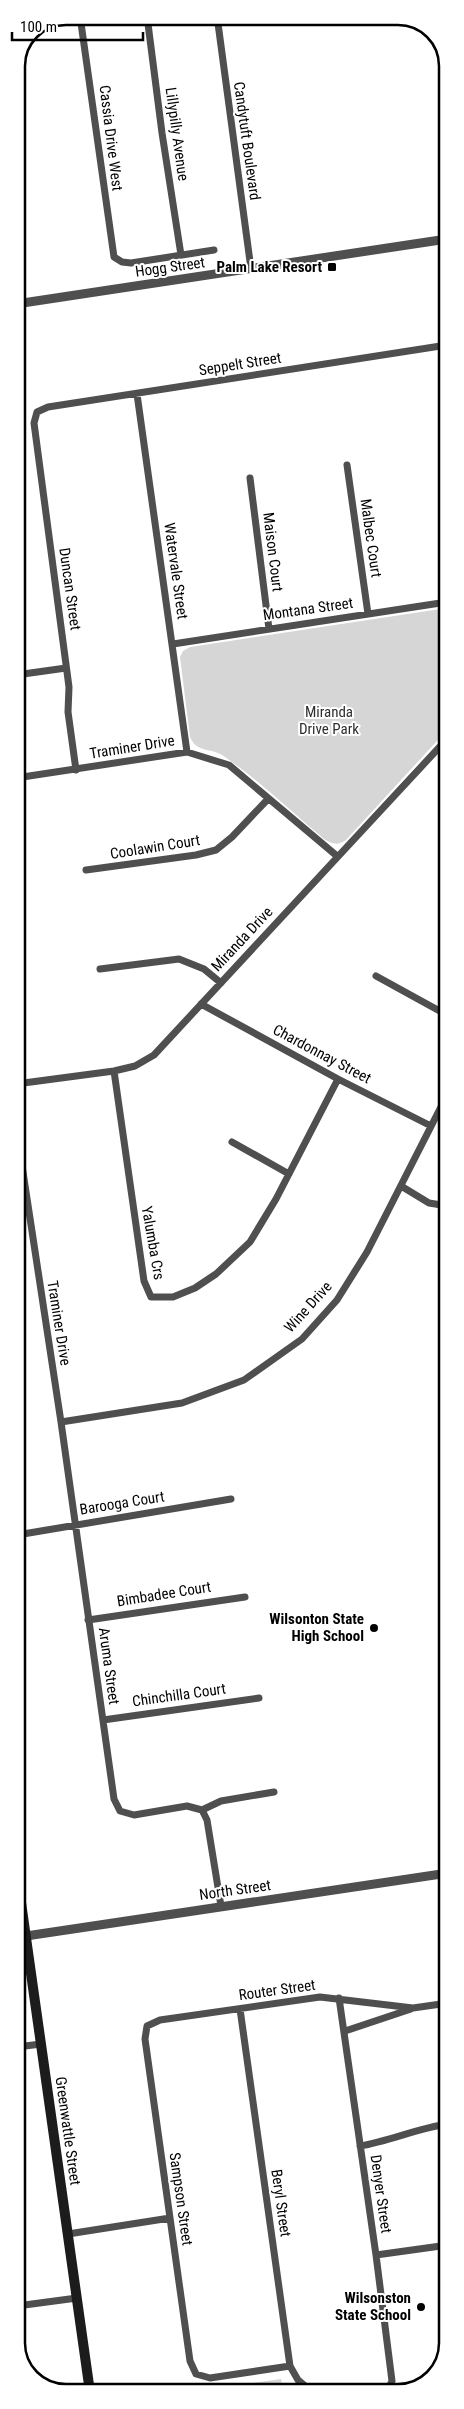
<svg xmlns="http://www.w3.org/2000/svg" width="464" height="2409" font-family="'Roboto Condensed',sans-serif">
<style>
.green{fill:#d6d6d6}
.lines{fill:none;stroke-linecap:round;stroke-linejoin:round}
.minor{stroke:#4f4f4f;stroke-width:7}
.tertiary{stroke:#4f4f4f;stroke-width:9}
.secondary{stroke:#1c1c1c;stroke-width:10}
.poi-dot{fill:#000;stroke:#fff;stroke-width:2}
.labels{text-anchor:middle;stroke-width:4;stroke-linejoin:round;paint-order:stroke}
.street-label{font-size:15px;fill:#000;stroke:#fff}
.poi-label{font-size:15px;font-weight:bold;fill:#000;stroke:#fff;text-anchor:end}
.park-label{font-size:15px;fill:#2d2d2d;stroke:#fff}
.rim{fill:none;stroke:#000;stroke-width:2.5}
</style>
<rect width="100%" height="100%" fill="#fff"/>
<path class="green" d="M447,608v122l-101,110c-9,6 -13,4 -22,-1 -32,-27 -64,-58 -99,-82 -12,-10 -28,-3 -35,-20l-10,-80 3,-6 7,-4z
M281,2379l2,13h-97z"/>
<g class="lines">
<path class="minor" d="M80,16l34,241 8,5 9,1 83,-13
M147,16l15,117 19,122
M217,16l34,253
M137,394l50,358
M347,465l21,149
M250,478l19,151
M173,644l274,-42
M16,675l50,-7
M76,770l-8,-58 1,-25 -35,-264 3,-11 11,-5 399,-62
M16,778l171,-26 42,13 108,91
M86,870l110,-15 20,-5 16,-13 36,-38
M100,969l79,-10 25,10 17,14
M376,976l71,39
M201,1004l137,75 93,47
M114,1071l30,210 7,16h22l22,-9 21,-14 34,-32 26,-43 62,-120
M16,1084l98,-13 21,-5 19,-11 293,-316
M16,1126l45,296 53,377 6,12 14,4 53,-9 15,4
M232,1142l57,32
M401,1186l28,17 19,3
M61,1422l121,-19 62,-23 58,-41 35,-39 30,-48 80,-157
M17,1535l214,-36
M88,1620l157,-23
M103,1720l156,-22
M202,1810l5,10 14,86
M202,1810l19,-9 53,-9
M339,1998l37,257 16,126 -5,11
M240,2009l50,357 8,14 14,12
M345,2031l66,-22
M17,2047l24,-3
M360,2146c30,-5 58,-18 88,-22
M68,2234l102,-16
M376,2255l72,-10
M17,2306l60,-8
M290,2366l-80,12 -14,-4 -6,-13 -45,-322 2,-13 13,-6 160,-23 93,11 35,-5"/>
<path class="tertiary" d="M16,304l431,-65
M26,1936l422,-63"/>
<path class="secondary" d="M17,1874l73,518"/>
</g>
<g class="poi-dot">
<rect x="327" y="262" width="10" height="10" rx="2.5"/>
<circle cx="374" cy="1628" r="5"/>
<circle cx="421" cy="2307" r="5"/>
</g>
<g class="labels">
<g class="street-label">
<text transform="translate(177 134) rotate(82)" y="5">Lillypilly Avenue</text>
<text transform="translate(111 138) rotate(83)" y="5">Cassia Drive West</text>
<text transform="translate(247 141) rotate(82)" y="5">Candytuft Boulevard</text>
<text transform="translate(170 267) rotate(-8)" y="5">Hogg Street</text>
<text transform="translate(240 364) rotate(-9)" y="5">Seppelt Street</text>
<text transform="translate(371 538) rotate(82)" y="5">Malbec Court</text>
<text transform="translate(273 552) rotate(83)" y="5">Maison Court</text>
<text transform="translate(176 571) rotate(82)" y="5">Watervale Street</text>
<text transform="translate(70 589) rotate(82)" y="5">Duncan Street</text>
<text transform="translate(308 609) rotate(-8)" y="5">Montana Street</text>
<text transform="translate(132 747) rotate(-9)" y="5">Traminer Drive</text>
<text transform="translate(155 847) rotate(-9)" y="5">Coolawin Court</text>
<text transform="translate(242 939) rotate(-47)" y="5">Miranda Drive</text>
<text transform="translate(322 1054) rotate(28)" y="5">Chardonnay Street</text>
<text transform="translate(153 1243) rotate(80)" y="5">Yalumba Crs</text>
<text transform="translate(308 1307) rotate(-48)" y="5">Wine Drive</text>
<text transform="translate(59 1323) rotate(81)" y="5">Traminer Drive</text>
<text transform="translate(122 1503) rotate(-9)" y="5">Barooga Court</text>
<text transform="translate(164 1594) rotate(-9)" y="5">Bimbadee Court</text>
<text transform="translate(109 1666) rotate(82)" y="5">Aruma Street</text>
<text transform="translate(179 1695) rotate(-8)" y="5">Chinchilla Court</text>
<text transform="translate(235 1890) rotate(-8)" y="5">North Street</text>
<text transform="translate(277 1990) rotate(-8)" y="5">Router Street</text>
<text transform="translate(68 2131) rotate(82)" y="5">Greenwattle Street</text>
<text transform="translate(381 2194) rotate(82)" y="5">Denyer Street</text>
<text transform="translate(181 2199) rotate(82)" y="5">Sampson Street</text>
<text transform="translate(281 2203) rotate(82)" y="5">Beryl Street</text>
</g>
<g class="poi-label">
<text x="322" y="272">Palm Lake Resort</text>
<text x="364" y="1624">Wilsonton State<tspan x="364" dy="17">High School</tspan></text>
<text x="411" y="2303">Wilsonston<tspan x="411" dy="17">State School</tspan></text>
</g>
<g class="park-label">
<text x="329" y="717">Miranda<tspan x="329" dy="17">Drive Park</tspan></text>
</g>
</g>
<path d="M0 0H464V2409H0ZM66 25H398A41 41 0 0 1 439 66V2343A41 41 0 0 1 398 2384H66A41 41 0 0 1 25 2343V66A41 41 0 0 1 66 25Z" fill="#fff" fill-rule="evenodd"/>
<path class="rim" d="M66 25H398A41 41 0 0 1 439 66V2343A41 41 0 0 1 398 2384H66A41 41 0 0 1 25 2343V66A41 41 0 0 1 66 25Z"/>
<path d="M12 32v8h131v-8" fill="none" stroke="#000000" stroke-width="2.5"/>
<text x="20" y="32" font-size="15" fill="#000000" stroke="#ffffff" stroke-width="4" paint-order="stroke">100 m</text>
</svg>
